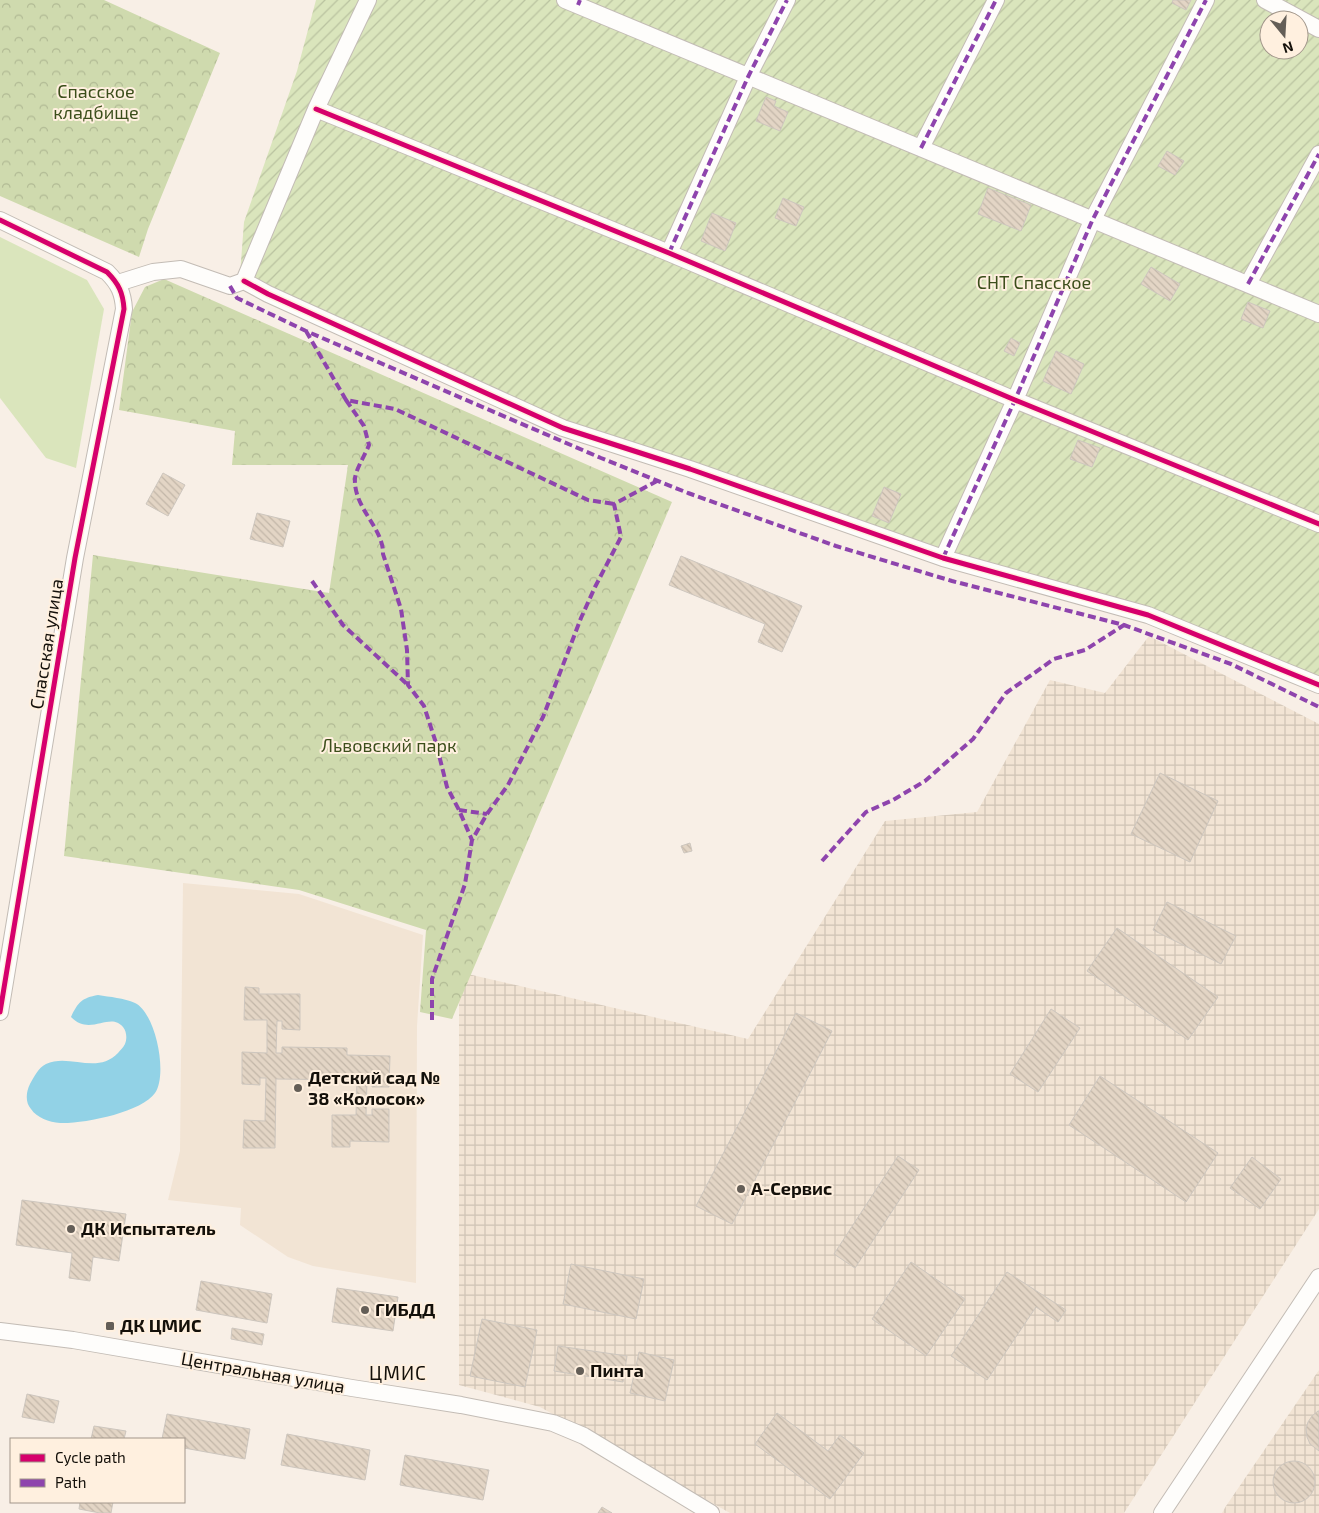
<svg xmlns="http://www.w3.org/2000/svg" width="1319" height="1513" font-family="'Exo 2',sans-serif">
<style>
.built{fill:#f2e4d4}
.industrial{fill:url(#industrial-grid)}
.grass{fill:#dae5bc}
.forest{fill:url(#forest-crowns)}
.garden{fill:url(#garden-furrows);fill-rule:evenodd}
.water{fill:#92d2e6}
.building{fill:url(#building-back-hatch);stroke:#cdc6be}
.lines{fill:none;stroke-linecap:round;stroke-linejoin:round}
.minor-casing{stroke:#c3bcb5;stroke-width:18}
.minor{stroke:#fefdfb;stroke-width:16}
.quiet{stroke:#8e44ad;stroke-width:4;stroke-dasharray:8 4;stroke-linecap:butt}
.cycleway-casing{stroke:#fff0df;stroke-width:8}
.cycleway{stroke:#d6006c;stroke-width:5}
.poi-dot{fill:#645e57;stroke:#fff0df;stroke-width:2}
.labels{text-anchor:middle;stroke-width:4;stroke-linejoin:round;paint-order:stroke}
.park-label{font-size:18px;fill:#3c4e1b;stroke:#fff0df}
.street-label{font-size:18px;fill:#14100a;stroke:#fff0df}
.poi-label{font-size:18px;font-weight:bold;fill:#14100a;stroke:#fff0df;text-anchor:start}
.neighbourhood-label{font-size:19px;letter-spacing:1px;fill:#14100a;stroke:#fff0df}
</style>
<defs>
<pattern id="industrial-grid" width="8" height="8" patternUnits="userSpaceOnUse" patternTransform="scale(1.25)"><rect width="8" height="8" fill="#f2e4d4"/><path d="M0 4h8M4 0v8" fill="none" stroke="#cfc3b5"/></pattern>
<pattern id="forest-crowns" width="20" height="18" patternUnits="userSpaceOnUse" patternTransform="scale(1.25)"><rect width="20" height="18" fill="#cfdaae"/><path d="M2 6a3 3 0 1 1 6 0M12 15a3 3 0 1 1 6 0" fill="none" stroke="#b1ba94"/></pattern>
<pattern id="garden-furrows" width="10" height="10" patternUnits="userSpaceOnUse" patternTransform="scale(1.25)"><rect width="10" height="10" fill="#dae5bc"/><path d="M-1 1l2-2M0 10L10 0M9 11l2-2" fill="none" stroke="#bac3a0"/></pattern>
<pattern id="building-back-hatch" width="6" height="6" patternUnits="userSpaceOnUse" patternTransform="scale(1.25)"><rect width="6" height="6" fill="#e3d5c5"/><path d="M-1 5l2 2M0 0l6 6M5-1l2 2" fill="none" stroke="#c2b6a8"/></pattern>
</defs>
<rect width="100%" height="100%" fill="#f8efe6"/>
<path class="built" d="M183,883l116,11 124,41 -6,91 -1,257 -103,-17 -25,-9 -48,-32 1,-17 -73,-8 12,-49z"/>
<path class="industrial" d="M1149,636l170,88v485l-195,304h-394l-190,-106 -81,-22v-413l289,67 137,-218 92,-9 73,-132 55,13z
M1319,1370v143h-97l4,-7z"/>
<path class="grass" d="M0,237l87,43 17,29 -28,159 -30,-10 -46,-60z"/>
<path class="forest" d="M0,0h104l116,53 -72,176 -9,28 -139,-61z
M164,279l508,223 -220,517 -32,-7 6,-82 -127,-40 -235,-34 29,-301 236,38 19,-128h-116l3,-34 -116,-21 13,-98 13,-25z"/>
<path class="garden" d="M316,0h1003v681l-300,-107 -293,-87 -487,-199 5,-66 53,-151zM1269,20h30v30h-30z"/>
<path class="water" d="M98,995c12,2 26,3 37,8 21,10 33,72 20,90 -13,19 -71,31 -95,30 -11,-1 -23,-5 -29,-14 -6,-7 -5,-17 -1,-25 4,-7 8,-16 16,-20 23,-11 51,11 72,-11 2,-3 5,-5 7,-9 2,-5 2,-12 -2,-17 -13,-16 -33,10 -52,-10 7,-15 11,-19 27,-22z"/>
<path class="building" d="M1173,0h18l-5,10 -14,-7z
M766,97l10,4 -2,5 14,6 -8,19 -24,-10z
M1167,151l17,10 -9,14 -17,-9z
M988,188l43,17 -10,26 -43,-17z
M783,198l21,9 -8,19 -21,-8z
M712,213l24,10 -11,28 -24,-10z
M1151,267l29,17 -10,17 -29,-17z
M1248,302l22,9 -7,17 -22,-9z
M1011,338l9,5 -6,13 -10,-5z
M1056,351l28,13 -13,30 -28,-13z
M1078,440l22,8 -8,19 -22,-8z
M163,473l22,12 -17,31 -22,-12z
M884,487l17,7 -12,29 -17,-7z
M257,513l33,8 -7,26 -33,-8z
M681,556l121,50 -20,46 -24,-10 7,-18 -96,-39z
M1160,773l58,28 -28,61 -59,-28z
M690,843l2,8 -8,2 -3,-7z
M1167,902l69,34 -15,28 -68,-34z
M1117,928l101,69 -30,43 -101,-69z
M245,987l14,1v6h41v36l-18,-1v-8h-5l-1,32h6v-6l65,1v7l43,1 -1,31h-17v-7h-5l-1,35h6v-6h17v33l-39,-1v6h-18v-32h24l1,-35 -81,-1 -1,69h-32l1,-28 21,1 1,-43h-6v7l-18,-1v-32l25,1v-33h-23z
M1051,1009l29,19 -42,64 -28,-18z
M796,1013l36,18 -100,193 -36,-18z
M1100,1076l118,77 -32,49 -117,-77z
M898,1156l21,14 -64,98 -21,-14z
M1252,1157l29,22 -21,30 -30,-21z
M22,1200l104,14 -7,47 -26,-4 -3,24 -21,-3 3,-25 -56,-8z
M911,1262l54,37 -39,57 -54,-37z
M571,1264l73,15 -8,40 -73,-15z
M1007,1272l59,38 -8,12 -22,-15 -49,73 -36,-24z
M201,1281l71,13 -5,29 -71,-13z
M337,1288l61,9 -5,34 -61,-9z
M482,1319l55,11 -12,57 -55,-11z
M232,1328l32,6 -2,11 -31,-6z
M558,1346l69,10 -4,26 -69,-11z
M639,1352l35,8 -9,41 -35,-8z
M27,1394l32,7 -5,22 -32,-6z
M1318,1411h1v40l-9,-7 -3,-7 -1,-8 2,-7 4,-6z
M777,1413l51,38 12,-16 24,18 -34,46 -75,-55z
M167,1414l83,15 -5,30 -61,-11v-9h-22z
M94,1426l32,5 -2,8h-33z
M287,1434l83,16 -5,30 -84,-15z
M405,1455l84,15 -6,30 -83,-15z
M1273 1482a21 21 0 1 1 42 0a21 21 0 1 1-42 0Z
M80,1502h33l-2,11h-11l-21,-4z
M602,1507l10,6h-14z"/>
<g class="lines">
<defs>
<path id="minor" d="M565,0l754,314
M1265,0l54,29
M316,109l353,144 346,147 304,124
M921,148l75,-148
M0,220l107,52c12,12 16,21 17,37l-49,249 -75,454
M669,253l79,-176 39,-77
M244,281l24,13 295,134 127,41 253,89 205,57 171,70
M118,283l35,-11 28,-3 49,17 14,-5 72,-172 52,-109
M1248,284l71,-130
M943,558l72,-158 77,-179 114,-221
M0,1331l73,9 279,48 109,17 92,18 31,13 127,77
M1162,1513l157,-236"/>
</defs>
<use href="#minor" class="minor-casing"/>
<use href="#minor" class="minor"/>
<path class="quiet" d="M578,5l2,-5
M921,148l75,-148
M669,253l79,-176 39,-77
M1248,284l71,-130
M230,286l7,12 69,33 295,127 87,35 148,53 116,35 172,44 107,39 88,43
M306,331l40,69 49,9 193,91 26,4
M346,400l18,26 5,19c-3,8 -13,24 -14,33 -2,30 29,50 28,76l18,55 6,41 1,35 16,21 12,37 11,44 12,23 13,30
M943,558l72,-158 77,-179 114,-221
M312,581l31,44 65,60
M459,810l28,4
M822,861l44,-49 27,-12 32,-19 48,-42 33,-46 48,-34 31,-9 39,-25
M432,1020v-41l33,-95 7,-44 15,-26 21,-29 35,-68 38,-99 14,-31 26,-50 -7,-33 43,-23"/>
<defs>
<path id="cycleway" d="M316,109l353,144 346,147 304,124
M0,220l107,52c12,12 16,21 17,37l-49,249 -75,454
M244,281l24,13 295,134 127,41 253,89 205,57 171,70"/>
</defs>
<use href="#cycleway" class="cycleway-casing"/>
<use href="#cycleway" class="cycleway"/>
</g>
<g class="poi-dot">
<circle cx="298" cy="1088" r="5"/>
<circle cx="741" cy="1189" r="5"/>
<circle cx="71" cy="1229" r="5"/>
<circle cx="365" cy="1310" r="5"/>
<rect x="105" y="1321" width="10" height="10" rx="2.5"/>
<circle cx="580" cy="1371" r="5"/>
</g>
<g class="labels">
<g class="park-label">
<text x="96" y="98">Спасское<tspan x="96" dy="21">кладбище</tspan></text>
<text x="1034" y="289">СНТ Спасское</text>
<text x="389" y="752">Львовский парк</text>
</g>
<g class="street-label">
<text transform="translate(47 644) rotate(-81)" y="6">Спасская улица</text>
<text transform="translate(263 1373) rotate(10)" y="6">Центральная улица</text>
</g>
<g class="poi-label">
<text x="308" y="1084">Детский сад №<tspan x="308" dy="21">38 «Колосок»</tspan></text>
<text x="751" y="1195">A-Сервис</text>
<text x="81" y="1235">ДК Испытатель</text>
<text x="375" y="1316">ГИБДД</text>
<text x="120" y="1332">ДК ЦМИС</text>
<text x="590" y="1377">Пинта</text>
</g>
<g class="neighbourhood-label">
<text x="398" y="1380">ЦМИС</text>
</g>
</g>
<rect x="10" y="1438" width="175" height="65" fill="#fff0df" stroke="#a1968a"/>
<rect x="20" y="1454" width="25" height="8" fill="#d6006c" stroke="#a1968a"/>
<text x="55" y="1463" font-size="15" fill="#14100a">Cycle path</text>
<rect x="20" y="1479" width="25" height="8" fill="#8e44ad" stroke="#a1968a"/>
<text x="55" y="1488" font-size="15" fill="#14100a">Path</text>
<g transform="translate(1284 35) rotate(162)"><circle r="24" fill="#fff0df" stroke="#a1968a"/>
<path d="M0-4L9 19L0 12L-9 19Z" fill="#645e57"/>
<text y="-8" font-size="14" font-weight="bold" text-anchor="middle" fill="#14100a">N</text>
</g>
</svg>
